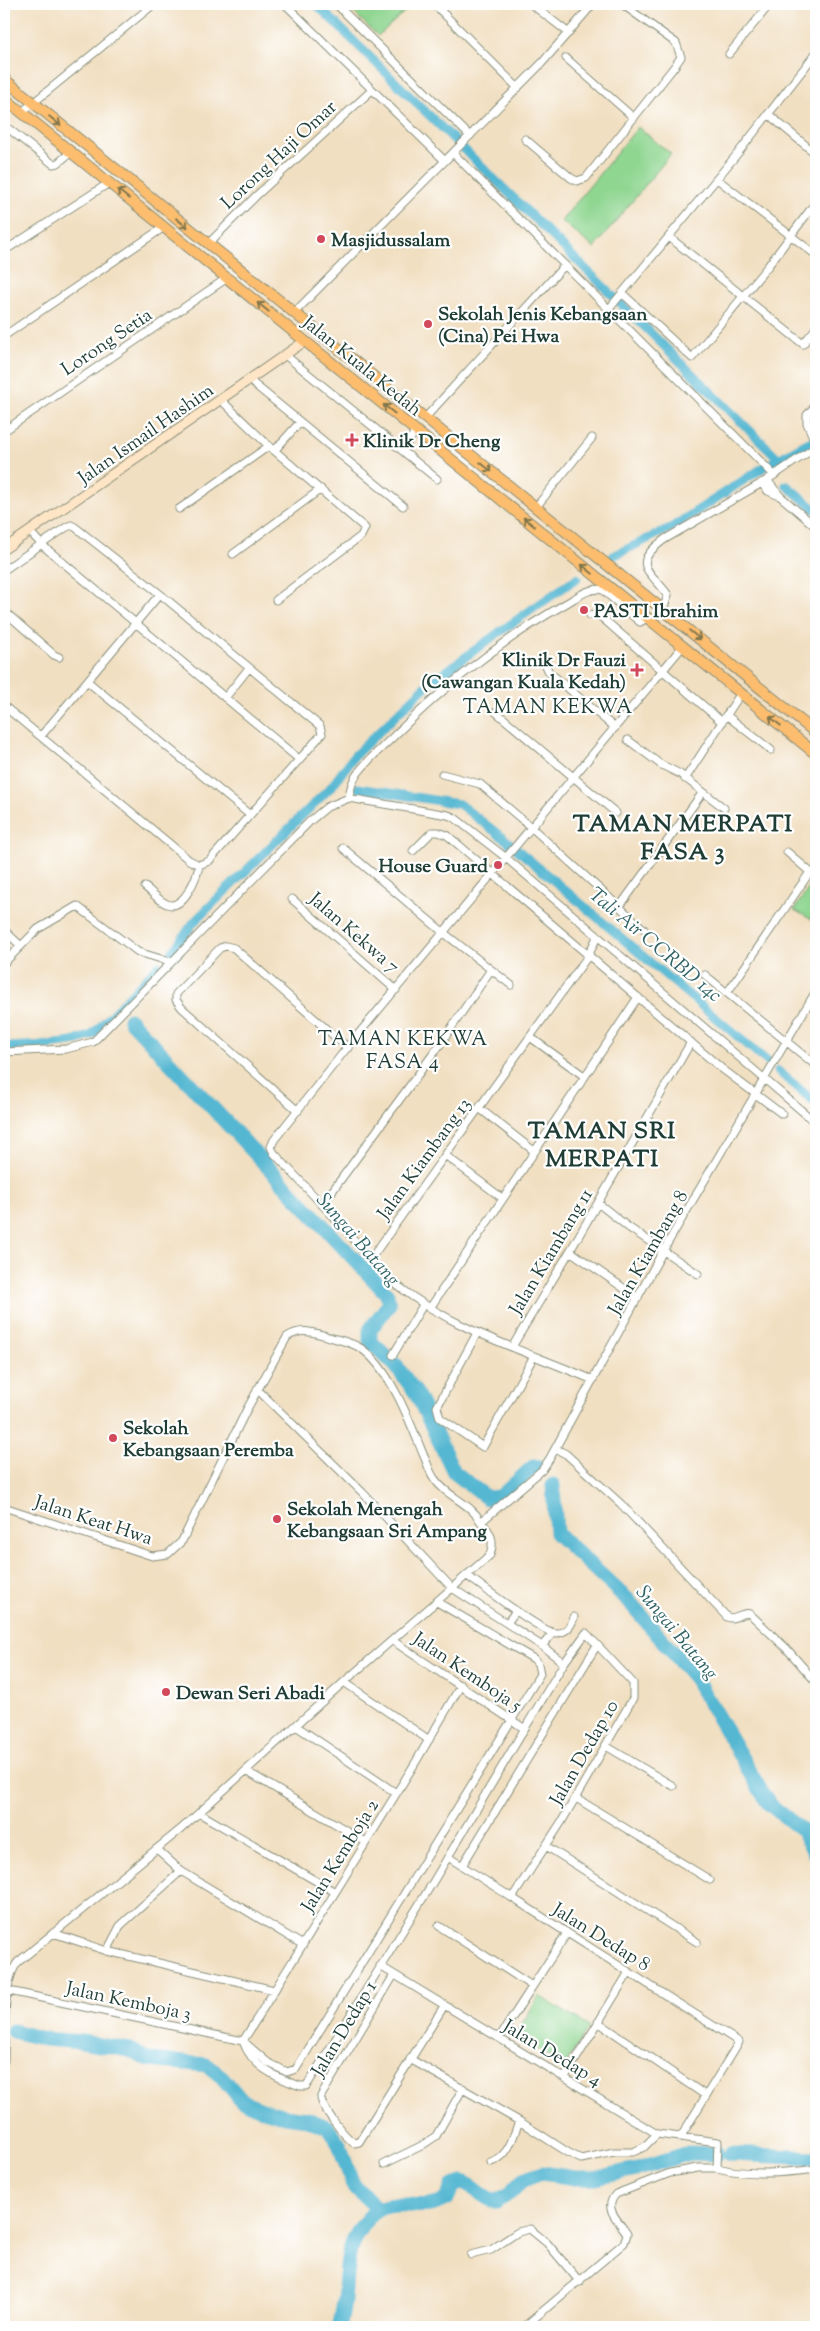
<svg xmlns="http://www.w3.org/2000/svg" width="820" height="2331" font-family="'Sorts Mill Goudy',serif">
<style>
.green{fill:#8fd691;stroke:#578a62}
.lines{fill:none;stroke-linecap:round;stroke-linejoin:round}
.canal{stroke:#54b7d2;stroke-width:9}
.river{stroke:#54b7d2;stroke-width:15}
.street-casing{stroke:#888e7a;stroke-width:9}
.secondary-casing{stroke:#888e7a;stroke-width:11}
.primary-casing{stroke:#888e7a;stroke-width:12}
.street{stroke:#fff;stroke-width:7}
.secondary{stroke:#fee5c5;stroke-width:9}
.primary{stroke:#fcbd6e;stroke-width:10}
.oneway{stroke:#82774e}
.poi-dot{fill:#d1495b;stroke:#fff;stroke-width:2}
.labels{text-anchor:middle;stroke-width:4.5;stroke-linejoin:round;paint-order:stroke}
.street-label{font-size:19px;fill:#1f3d34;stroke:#fff}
.poi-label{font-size:19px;font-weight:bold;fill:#1f3d34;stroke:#fff;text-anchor:start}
.neighbourhood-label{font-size:20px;letter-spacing:1px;fill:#1f3d34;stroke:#fff}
.water-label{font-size:20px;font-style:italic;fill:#2f6263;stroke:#fff}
.district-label{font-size:24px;font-weight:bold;letter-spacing:1px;fill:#1f3d34;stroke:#fff}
</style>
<rect width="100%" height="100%" fill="#fff"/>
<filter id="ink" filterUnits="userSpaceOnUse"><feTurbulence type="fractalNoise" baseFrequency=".02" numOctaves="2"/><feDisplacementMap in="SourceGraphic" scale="10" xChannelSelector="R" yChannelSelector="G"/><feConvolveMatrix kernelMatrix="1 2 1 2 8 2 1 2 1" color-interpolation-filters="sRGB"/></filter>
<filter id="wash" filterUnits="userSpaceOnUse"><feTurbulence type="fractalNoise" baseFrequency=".0096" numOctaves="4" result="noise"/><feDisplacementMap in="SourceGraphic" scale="20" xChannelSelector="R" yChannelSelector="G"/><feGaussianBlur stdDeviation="1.12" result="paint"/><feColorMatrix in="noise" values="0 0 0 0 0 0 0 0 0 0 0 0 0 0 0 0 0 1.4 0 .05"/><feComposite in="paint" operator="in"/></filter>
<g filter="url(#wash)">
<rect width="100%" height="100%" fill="#f1dfc1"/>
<path class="green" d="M345,4h68l-35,32z
M638,127l33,27 -77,94 -33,-27z
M812,883l4,4v35l-22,-12z
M539,1996l50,31 -24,39 -50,-31z"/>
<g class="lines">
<path class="canal" d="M316,4l463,455
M786,485l30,25
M613,556l59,-29 92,-60 47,-26
M358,788l101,16 47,36 263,223
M171,954l23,-32 138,-136 22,-30 72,-70 72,-53 79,-55
M4,1047l44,-2 24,-3 20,-7 66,-69
M778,1071l38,32"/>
<path class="river" d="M130,1020l257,274 2,10 -19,26v11l26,25 20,27 38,79 33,26 13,-1 33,-30 6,1
M553,1485l3,48 71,66 68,79 73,125 35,28 13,25
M13,2031l31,8 38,3 47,8 20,10 58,5 15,12 20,24 25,10 18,5 22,3 20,8 12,17 14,41 24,23
M731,2154l85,4
M339,2327c12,-38 -2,-75 29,-109 4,-4 7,-9 12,-10 27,-9 41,5 67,-9l5,-12 10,-5c14,4 20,16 34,20l14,-9 13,-13 19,-7 33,5h21l45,-10 48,-15 28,1"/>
</g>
</g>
<g filter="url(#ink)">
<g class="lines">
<defs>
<path id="street" d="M285,4l160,157
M336,4l134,132
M434,4l84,84
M531,4l38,29
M729,54l41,-50
M566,58l68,60
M22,112l132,-108
M768,114l48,40
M4,125l49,39 5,-1 13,-11
M525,139l46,39 6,3 9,-3 88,-111 7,-10 -5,-14 -54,-39
M453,153l321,322
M717,179l99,76
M669,237l134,107 13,-16
M208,244l49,-49 115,-105
M4,251l105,-68
M622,293l70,65 76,-92 48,-64
M609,309l129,-156 78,-100
M294,313l248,-250 51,-59
M4,336l160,-109
M285,355l152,124
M249,380l154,126
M221,400l48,46 96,82 -4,8 -85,64
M816,405l-9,10v8l9,21
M425,418l140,-153
M4,431l223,-153
M275,450l25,-28
M402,450l14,-19
M767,480l13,16 36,31
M761,483l7,8 9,4
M536,507l56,-69
M179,509l90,-63
M30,532l12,13 258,215
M233,554l88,-65
M4,570l61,-42 6,-3 4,2 85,67 160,132 2,8 -113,127 -10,4 -10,-5 -185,-154
M663,610l5,-15c-18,-25 -39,-30 -3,-56l102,-59 49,-33
M4,611l50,44 5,2
M590,615l5,-1 5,2 122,106
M546,661v5l3,6 66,56
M87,681l163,134
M225,698l24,-30
M496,712l120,101
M726,715l45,35
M41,736l119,-142
M628,740l32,24 20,10 44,34
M442,774l38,10 52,44 112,101
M685,779l56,-86
M349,798c1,-9 3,-18 9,-25 10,-14 25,-26 37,-38 52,-51 107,-95 170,-131 11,-6 25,-18 38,-14l37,32 7,-4
M343,848l101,85 67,52
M413,851l19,-19h6l9,3 274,233 61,46
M787,852l29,25
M145,887c7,5 14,14 22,17 16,7 31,-28 32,-39
M292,899l104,91
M620,906l83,-114
M4,930l16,15
M4,963l34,-34 39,-23 61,46 33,10
M705,975l109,89
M727,993l83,-121
M530,1037l54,39
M4,1052l62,-3 27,-7 217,-221 17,-14 22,-9 99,17 7,3 50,39 311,266
M479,1108l55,43
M298,1111l-116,-103 -6,-8v-6l44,-46 6,-2 8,2 114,100
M445,1155l57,43
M598,1203l30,24 70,47
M322,1205l117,-159 51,-75
M342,1226l-68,-73 -3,-6 3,-7 76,-96 333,-398
M348,1233c15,16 33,41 50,53 58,45 128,65 195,94
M570,1251l68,47
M372,1257l216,-301 9,-19
M430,1308l208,-311
M477,1333l-40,74 3,11 43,29 51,-91
M512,1347l58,-96 121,-209
M393,1355l30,-50
M257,1389l106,104 89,95 90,58 22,17
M556,1449l10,5 55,50 106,113c8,4 14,-6 23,-3l37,35 29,33
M4,1507l148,49 16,-2 14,-13 65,-132 40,-72c14,-9 24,-5 39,-1 12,4 26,6 36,13 29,21 48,73 61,105 4,8 6,17 11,24 12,19 36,24 47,44l61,-52 8,-12 113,-207 153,-260
M466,1575c16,11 74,56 89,58 11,1 17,-8 19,-16
M507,1623l9,-12
M393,1641l132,88
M542,1646l11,-13
M344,1682l85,58
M296,1726l100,67
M606,1746l67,40
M246,1771l120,71
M576,1798l134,82
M199,1813l136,79
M546,1846l151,96
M157,1849l24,22 122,74
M448,1857l291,185 -59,96
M462,1866l135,-221
M439,1926l93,60
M53,1933l54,18 167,39
M107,1951l13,-25 61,-55
M380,1966l277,168 61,8 -1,26c32,8 67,5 99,1
M394,1975l-73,121c-2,9 24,41 33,47l5,-1 85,-136
M9,1991l234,50 24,21 20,10 9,-3 244,-395 -2,-10 -4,-5 -97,-57
M598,2022l107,73
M499,2038l68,-105
M243,2041c9,26 32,36 57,45h6l3,-4 124,-200 131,-219 22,-30 47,50v15l-71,123 -50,77
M243,2041l171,-276 47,-80
M410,2059l109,62 50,32 12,6 33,-7h19l11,-5 13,-13
M4,2061c1,-26 -2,-80 14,-99l163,-133 163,-147 146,-127c5,-14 1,-23 -9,-33
M565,2077l64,-105
M491,2162c18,-5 22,-25 28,-41
M384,2164l37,-18 15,-10 27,-48
M471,2255l20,-5 27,-18 12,-3 17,14 33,39
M524,2327l100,-84 3,-9c-8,-14 -25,-25 -11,-40l54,-21 28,-5h19"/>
<path id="secondary" d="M4,549l301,-208"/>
<path id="primary" d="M4,79l812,654
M4,98l812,656"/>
</defs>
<use href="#street" class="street-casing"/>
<use href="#secondary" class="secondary-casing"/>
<use href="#primary" class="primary-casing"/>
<use href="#street" class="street"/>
<use href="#secondary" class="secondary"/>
<use href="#primary" class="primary"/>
</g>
<defs><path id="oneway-shaft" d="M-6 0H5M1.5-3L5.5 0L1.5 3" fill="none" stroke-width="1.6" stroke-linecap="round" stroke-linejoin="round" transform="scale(1.25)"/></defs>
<g class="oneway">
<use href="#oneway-shaft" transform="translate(55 121) rotate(39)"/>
<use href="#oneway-shaft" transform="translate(123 194) rotate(-141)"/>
<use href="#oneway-shaft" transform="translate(182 223) rotate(38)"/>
<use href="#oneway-shaft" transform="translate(263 307) rotate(-141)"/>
<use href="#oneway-shaft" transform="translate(389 409) rotate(-141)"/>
<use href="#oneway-shaft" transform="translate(486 467) rotate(39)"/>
<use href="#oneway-shaft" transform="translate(529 522) rotate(-141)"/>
<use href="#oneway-shaft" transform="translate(587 569) rotate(-141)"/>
<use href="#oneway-shaft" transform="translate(695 635) rotate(39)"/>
<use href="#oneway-shaft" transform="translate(775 721) rotate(-141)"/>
</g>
</g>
<g class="poi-dot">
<circle cx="321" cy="239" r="5"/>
<circle cx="428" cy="324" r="5"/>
<path d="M349.5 432.5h5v5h5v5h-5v5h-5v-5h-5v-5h5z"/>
<circle cx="584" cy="610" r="5"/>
<path d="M634.5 662.5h5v5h5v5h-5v5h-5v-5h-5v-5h5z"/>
<circle cx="498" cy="865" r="5"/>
<circle cx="113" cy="1438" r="5"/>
<circle cx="277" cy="1519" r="5"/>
<circle cx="166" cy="1692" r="5"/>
</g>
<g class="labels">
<g class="street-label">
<text transform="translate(278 154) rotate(-43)" y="7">Lorong Haji Omar</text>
<text transform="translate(106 341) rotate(-34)" y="7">Lorong Setia</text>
<text transform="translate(363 365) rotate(39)" y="7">Jalan Kuala Kedah</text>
<text transform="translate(145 433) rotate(-35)" y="7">Jalan Ismail Hashim</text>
<text transform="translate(355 932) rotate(41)" y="7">Jalan Kekwa 7</text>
<text transform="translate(423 1158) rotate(-54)" y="7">Jalan Kiambang 13</text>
<text transform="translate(550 1251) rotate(-59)" y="7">Jalan Kiambang 11</text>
<text transform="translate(647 1252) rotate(-60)" y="7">Jalan Kiambang 8</text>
<text transform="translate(94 1519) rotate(18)" y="7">Jalan Keat Hwa</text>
<text transform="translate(468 1671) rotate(34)" y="7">Jalan Kemboja 5</text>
<text transform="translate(583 1752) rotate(-60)" y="7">Jalan Dedap 10</text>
<text transform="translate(339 1855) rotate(-58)" y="7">Jalan Kemboja 2</text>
<text transform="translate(602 1936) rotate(32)" y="7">Jalan Dedap 8</text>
<text transform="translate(129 2000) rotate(12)" y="7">Jalan Kemboja 3</text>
<text transform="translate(343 2028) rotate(-59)" y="7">Jalan Dedap 1</text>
<text transform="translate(553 2052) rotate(31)" y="7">Jalan Dedap 4</text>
</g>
<g class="poi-label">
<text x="331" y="246">Masjidussalam</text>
<text x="438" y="320">Sekolah Jenis Kebangsaan<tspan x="438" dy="22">(Cina) Pei Hwa</tspan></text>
<text x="363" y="447">Klinik Dr Cheng</text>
<text x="594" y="617">PASTI Ibrahim</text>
<text x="626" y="666" text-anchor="end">Klinik Dr Fauzi<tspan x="626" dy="22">(Cawangan Kuala Kedah)</tspan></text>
<text x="488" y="872" text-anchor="end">House Guard</text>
<text x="123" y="1434">Sekolah<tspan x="123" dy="22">Kebangsaan Peremba</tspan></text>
<text x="287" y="1515">Sekolah Menengah<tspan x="287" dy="22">Kebangsaan Sri Ampang</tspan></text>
<text x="176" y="1699">Dewan Seri Abadi</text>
</g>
<g class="neighbourhood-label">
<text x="548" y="713">TAMAN KEKWA</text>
<text x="403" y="1045">TAMAN KEKWA<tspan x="403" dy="23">FASA 4</tspan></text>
</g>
<g class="water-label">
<text transform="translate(656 944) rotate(40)" y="7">Tali Air CCRBD 14c</text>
<text transform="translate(359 1239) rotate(49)" y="7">Sungai Batang</text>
<text transform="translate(678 1632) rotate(50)" y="7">Sungai Batang</text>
</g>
<g class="district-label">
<text x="683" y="831">TAMAN MERPATI<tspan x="683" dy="28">FASA 3</tspan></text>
<text x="602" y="1138">TAMAN SRI<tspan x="602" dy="28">MERPATI</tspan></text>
</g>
</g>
<rect width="820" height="2331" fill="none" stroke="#fff" stroke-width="20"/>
</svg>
